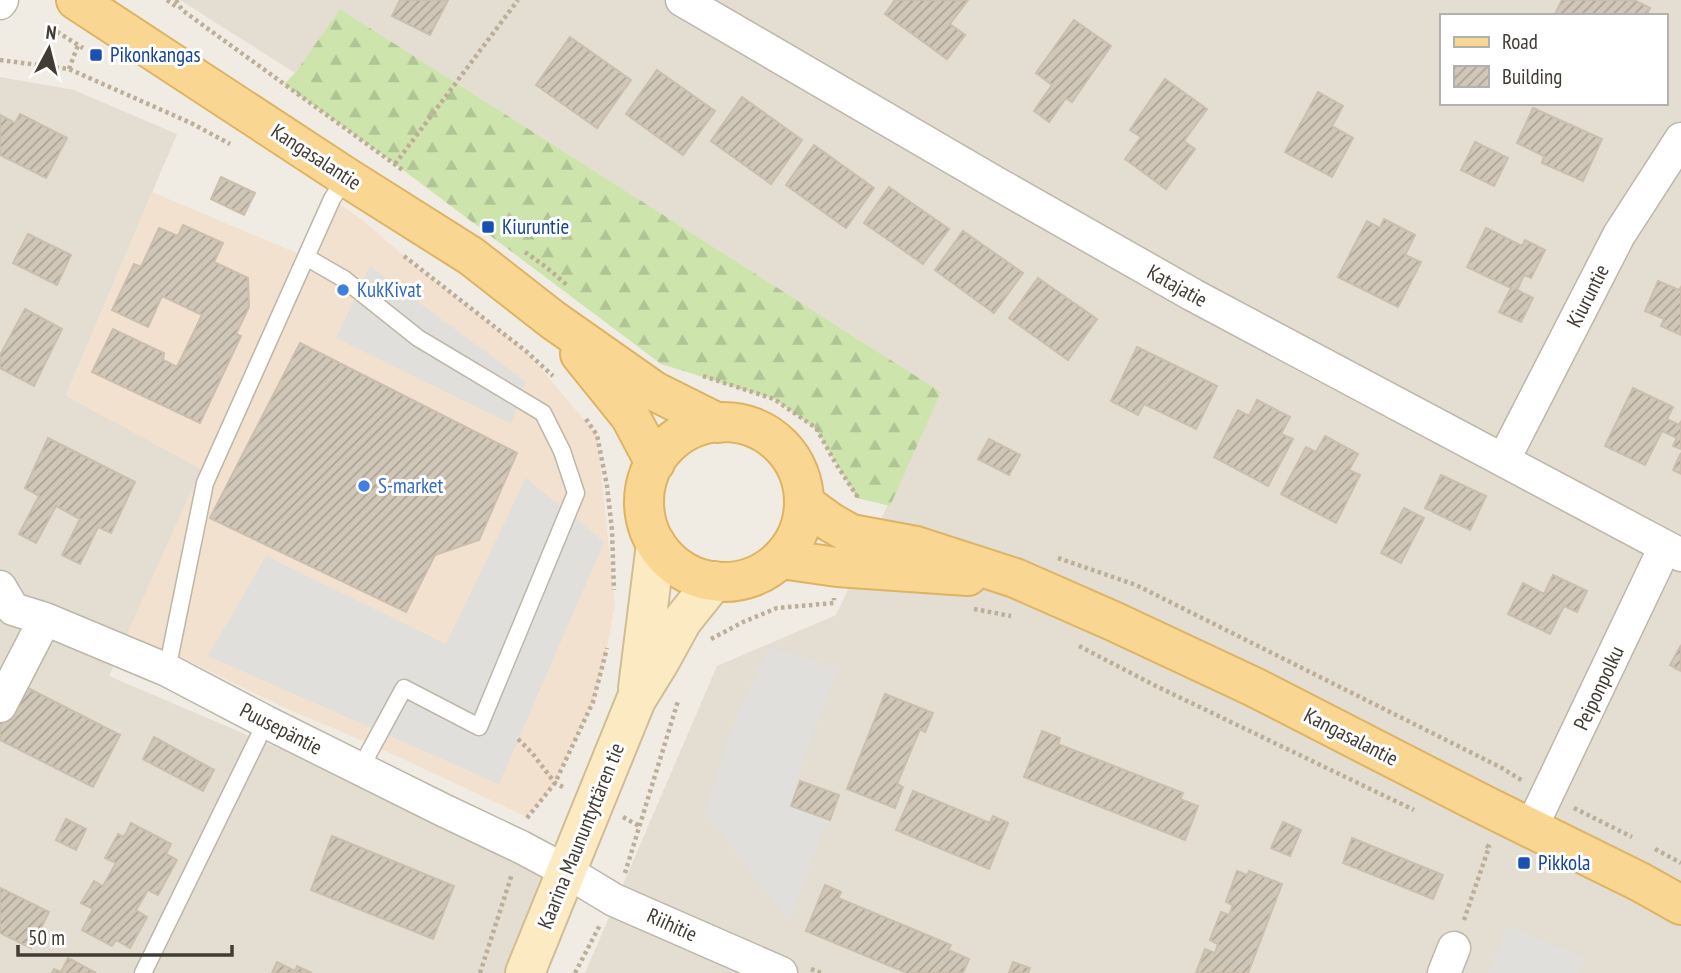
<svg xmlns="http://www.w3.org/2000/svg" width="1681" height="973" font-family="'PT Sans Narrow',sans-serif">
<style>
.residential{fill:#e4ddd1;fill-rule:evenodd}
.commercial{fill:#f2e1ce}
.forest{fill:url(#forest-firs)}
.parking{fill:#e1dfdb}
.building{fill:url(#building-hatch);stroke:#ccbead;stroke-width:2}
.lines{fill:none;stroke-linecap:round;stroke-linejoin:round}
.lane-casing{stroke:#beb6a9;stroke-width:19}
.street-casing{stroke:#beb6a9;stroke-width:35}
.secondary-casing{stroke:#cfbd95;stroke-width:42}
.primary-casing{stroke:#ddb364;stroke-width:42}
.path{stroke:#bcae98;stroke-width:4.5;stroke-dasharray:3.5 3.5;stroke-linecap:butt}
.lane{stroke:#fff;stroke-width:16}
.street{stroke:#fff;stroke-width:32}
.secondary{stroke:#fcebc2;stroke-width:38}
.primary{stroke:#f9d793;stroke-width:38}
.transit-dot{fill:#1a4fb4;stroke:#fff;stroke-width:2.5}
.shop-dot{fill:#3f7fe0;stroke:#fff;stroke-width:2.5}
.labels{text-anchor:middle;stroke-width:6;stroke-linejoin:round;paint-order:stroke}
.transit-label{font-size:21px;fill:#164399;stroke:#fff;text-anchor:start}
.street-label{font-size:21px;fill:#423c34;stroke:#fff}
.shop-label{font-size:21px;fill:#366cbe;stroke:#fff;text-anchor:start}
</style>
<defs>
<pattern id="forest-firs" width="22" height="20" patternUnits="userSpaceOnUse" patternTransform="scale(1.75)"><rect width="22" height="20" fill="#cde4ad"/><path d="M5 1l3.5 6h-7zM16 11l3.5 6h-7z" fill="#b1c495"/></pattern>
<pattern id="building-hatch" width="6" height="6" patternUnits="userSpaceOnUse" patternTransform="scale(1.75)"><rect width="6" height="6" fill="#d1c7b9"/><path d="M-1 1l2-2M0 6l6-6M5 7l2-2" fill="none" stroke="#aba397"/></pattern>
</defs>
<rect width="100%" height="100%" fill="#f1ece3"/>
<path class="residential" d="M180,0h1501v973h-1096l132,-307 119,-51 105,-223 -601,-383 -45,64zM1441,16h224v87h-224z
M0,77l74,13 103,44 -111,261 135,74 -92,207 457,195 -39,102h-527z"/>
<path class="commercial" d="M152,192l154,65 26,-58 29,20 56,48 110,85 70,83 18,170 -9,48 -13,49 -38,81 -28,34 -154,-72 -86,-36 -117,-57 -44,-16 75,-167 -135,-73z"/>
<path class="forest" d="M340,9l601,383 -51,114 -33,-8 -42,-70 -41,-29 -113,-35 -266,-200 -111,-80 11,-11z"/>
<path class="parking" d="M370,266l156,116 -15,42 -175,-86z
M526,478l78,64 -105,242 -291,-128 58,-100 180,88z
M768,647l70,20 -43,117 40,17 -46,120 -85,-110 28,-83z
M1507,926l79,32 -6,15h-92z"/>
<path class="building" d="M400,0h48l-18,35 -38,-19z
M895,0h73l-18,24 15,11 -18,24 -62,-45z
M1562,0h72l16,8 -4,8h-92z
M1074,20l37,26 -39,56 -6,-4 -17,24 -15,-11 18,-26 -16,-12z
M570,37l61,43 -34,48 -61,-43z
M657,70l58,41 -32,44 -57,-41z
M1165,79l42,30 -23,32 11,8 -29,40 -41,-30 16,-22 -11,-7z
M1318,92l25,14 -11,20 21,12 -21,39 -47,-25z
M742,97l60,43 -31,44 -60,-43z
M1533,108l69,31 -19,42 -41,-18 2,-7 -27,-13z
M20,114l47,24 -21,40 -46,-23v-40l15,8z
M1475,142l33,16 -14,28 -33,-16z
M814,145l60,43 -28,40 -60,-43z
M221,177l34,16 -11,22 -33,-16z
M889,187l60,42 -26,35 -59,-41z
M1384,219l31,16 -10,20 16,7 -23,45 -60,-30 29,-56 13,7z
M183,225l40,18 -9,19 34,16 1,29 -13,27 5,2 -41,87 -108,-51 21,-43 51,24 -1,7 14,7 25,-52 -40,-19 -14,31 -36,-17 22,-46 7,3 18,-39 19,8z
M1486,228l36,18 3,-6 20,10 -14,28 -7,-3 -7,15 16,8 -12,24 -22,-10 12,-24 -44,-21z
M963,231l60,42 -29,40 -59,-43z
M28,234l43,21 -14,30 -44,-22z
M1038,278l59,41 -29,41 -59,-42z
M1658,281l21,9 2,-3v48l-20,-9 3,-7 -19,-8z
M25,309l37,20 -28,57 -34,-18v-13z
M300,343l217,110 -38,87 -44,15 -29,57 -196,-94z
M1137,347l80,39 -21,43 -52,-25 -6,11 -27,-14z
M1633,388l40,19 -6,12 12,6 2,-4v28l-8,-3 4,-8 -15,-7 -17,34 -40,-19z
M1257,400l33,17 -9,17 12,5 -25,47 -54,-29 24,-47 11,6z
M1325,436l33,18 -9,16 11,5 -24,48 -55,-29 25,-47 10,5z
M48,438l87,44 -24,51 -13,-6 -18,37 -18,-9 18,-36 -24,-13 -20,37 -17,-9 20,-38 -14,-8z
M989,439l31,16 -11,20 -31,-16z
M1681,453v21l-8,-4z
M1441,475l45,21 -16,34 -45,-22z
M1404,508l20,10 -23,45 -20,-10z
M1553,575l34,16 -10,21 -13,-6 -14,28 -42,-20 15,-31 21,11z
M1681,645v26l-11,-6z
M20,684l100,51 -27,52 -93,-47v-17z
M885,694l48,19 -8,19 -5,-3 -23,55 6,3 -8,21 -48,-19z
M1042,731l18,7 -2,6 125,49 -3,6 18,7 -13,34 -161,-63z
M154,737l60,33 -11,21 -60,-32z
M800,781l39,14 -9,25 -39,-14z
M913,791l77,32 3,-7 15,7 -19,46 -93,-39z
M66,819l20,10 -10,21 -20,-10z
M1283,822l18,8 -11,26 -19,-8z
M131,823l40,21 -5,10 11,6 -19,35 -10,-5 -12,20 11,7 -17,31 -14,-8 -4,6 -30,-16 11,-21 -12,-6 13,-22 9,5 13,-23 -11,-5 13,-24 6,3z
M332,836l122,50 -21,53 -122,-49z
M1352,838l91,37 -10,24 -90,-36z
M1237,871l10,4 2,-4 33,13 -34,89h-52l9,-24 10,4 3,-9 -8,-4 11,-28 8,3 4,-10 -7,-3z
M825,885l16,7 -3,6 113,47 -3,5 21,9 -6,14h-56l-101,-42z
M0,888l49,24 -18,36 -31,-15z
M68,958l28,15h-44l2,-4 7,3z
M277,962l18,9 2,-5 15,7h-40z
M1013,962l17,6 -2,5h-19z"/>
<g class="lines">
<defs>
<path id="lane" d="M346,177l-14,22 -26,58 38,22 74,59 125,75 19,38 14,42 -97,234 -75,-39 -44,81
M167,670l38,-187 101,-226
M143,973l123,-251"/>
<path id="street" d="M682,0l314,183 197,112 488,260
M0,3l2,-3
M1504,459l115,-224 62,-96
M0,587l13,22 32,10 122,51 99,52 177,88 78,37 45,24 48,29 167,73
M0,706l45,-87
M1531,828l134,-281
M1444,973l10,-25"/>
<path id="secondary" d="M638,688l18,-144
M525,973l111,-273 24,-39 22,-40 32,-40"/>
<path id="primary" d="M76,0l270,177 125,79 82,64 101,71 64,32
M580,354l50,62 25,47
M644 502a80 80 0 1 1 160 0a80 80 0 1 1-160 0Z
M804,503l26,19 21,12 65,12 99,32 98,43 141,66 228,117 158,78 41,23
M781,559l56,8 131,9"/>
</defs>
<use href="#lane" class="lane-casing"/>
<use href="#street" class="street-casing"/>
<use href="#secondary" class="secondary-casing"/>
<use href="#primary" class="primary-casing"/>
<path class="path" d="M167,0l11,8
M176,0l6,10 222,161
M51,28l32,20
M0,60l69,9 122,54 39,21
M69,69l9,-24
M395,164l123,-164
M525,252l21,15 21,18
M404,256l123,96 26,24
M703,376l71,23 42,29 20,36 23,35
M586,419l11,16 10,51 5,44 2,60
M1058,558l78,27 364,182 23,14
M974,609l37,7
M711,639l32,-17 34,-14 57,-5v-5
M1079,646l77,40 258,124
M518,739l14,14 23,30 10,5
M1574,808l58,29
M623,817l18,10
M527,818l28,-35 38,-81 14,-54
M1655,849l26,14
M625,873l53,-172
M1464,920l25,-73 -4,-2
M811,969l10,4
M480,973l32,-99
M575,973l25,-48"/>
<use href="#lane" class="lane"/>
<use href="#street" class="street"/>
<use href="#secondary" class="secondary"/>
<use href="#primary" class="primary"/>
</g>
<g class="transit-dot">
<rect x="89" y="48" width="14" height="14" rx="3.5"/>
<rect x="481" y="220" width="14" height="14" rx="3.5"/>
<rect x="1517" y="856" width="14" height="14" rx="3.5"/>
</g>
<g class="shop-dot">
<circle cx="343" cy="290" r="7"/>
<circle cx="364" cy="486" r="7"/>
</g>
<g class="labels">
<g class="transit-label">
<text x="110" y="62">Pikonkangas</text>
<text x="502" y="234">Kiuruntie</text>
<text x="1538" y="870">Pikkola</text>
</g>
<g class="street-label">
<text transform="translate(316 157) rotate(33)" y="7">Kangasalantie</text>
<text transform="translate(1177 286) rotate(29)" y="7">Katajatie</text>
<text transform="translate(1588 296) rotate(-63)" y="7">Kiuruntie</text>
<text transform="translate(1599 688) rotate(-65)" y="7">Peiponpolku</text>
<text transform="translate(281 729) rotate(27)" y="7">Puusepäntie</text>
<text transform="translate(1351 737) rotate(27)" y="7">Kangasalantie</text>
<text transform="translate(581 836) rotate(-68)" y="7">Kaarina Maununtyttären tie</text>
<text transform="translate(672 925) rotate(24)" y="7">Riihitie</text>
</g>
<g class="shop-label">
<text x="357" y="297">KukKivat</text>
<text x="378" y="493">S-market</text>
</g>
</g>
<rect x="1440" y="14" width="228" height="91" fill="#ffffff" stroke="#b3b1ae" stroke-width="2"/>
<rect x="1454" y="37" width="35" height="10" fill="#f9d793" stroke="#b3b1ae" stroke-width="2"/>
<text x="1502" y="49" font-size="21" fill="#423c34">Road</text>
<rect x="1454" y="66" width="35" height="21" fill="url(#building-hatch)" stroke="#b3b1ae" stroke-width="2"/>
<text x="1502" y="84" font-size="21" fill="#423c34">Building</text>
<g transform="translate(49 49) rotate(7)" stroke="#ffffff" stroke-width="5" paint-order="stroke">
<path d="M0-5L12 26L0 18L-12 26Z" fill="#423c34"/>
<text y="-10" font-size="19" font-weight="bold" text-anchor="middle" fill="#423c34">N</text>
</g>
<path d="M18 945v10h214v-10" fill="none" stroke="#423c34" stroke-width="3.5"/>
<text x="28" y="945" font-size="21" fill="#423c34" stroke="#ffffff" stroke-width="5" paint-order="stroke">50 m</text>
</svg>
